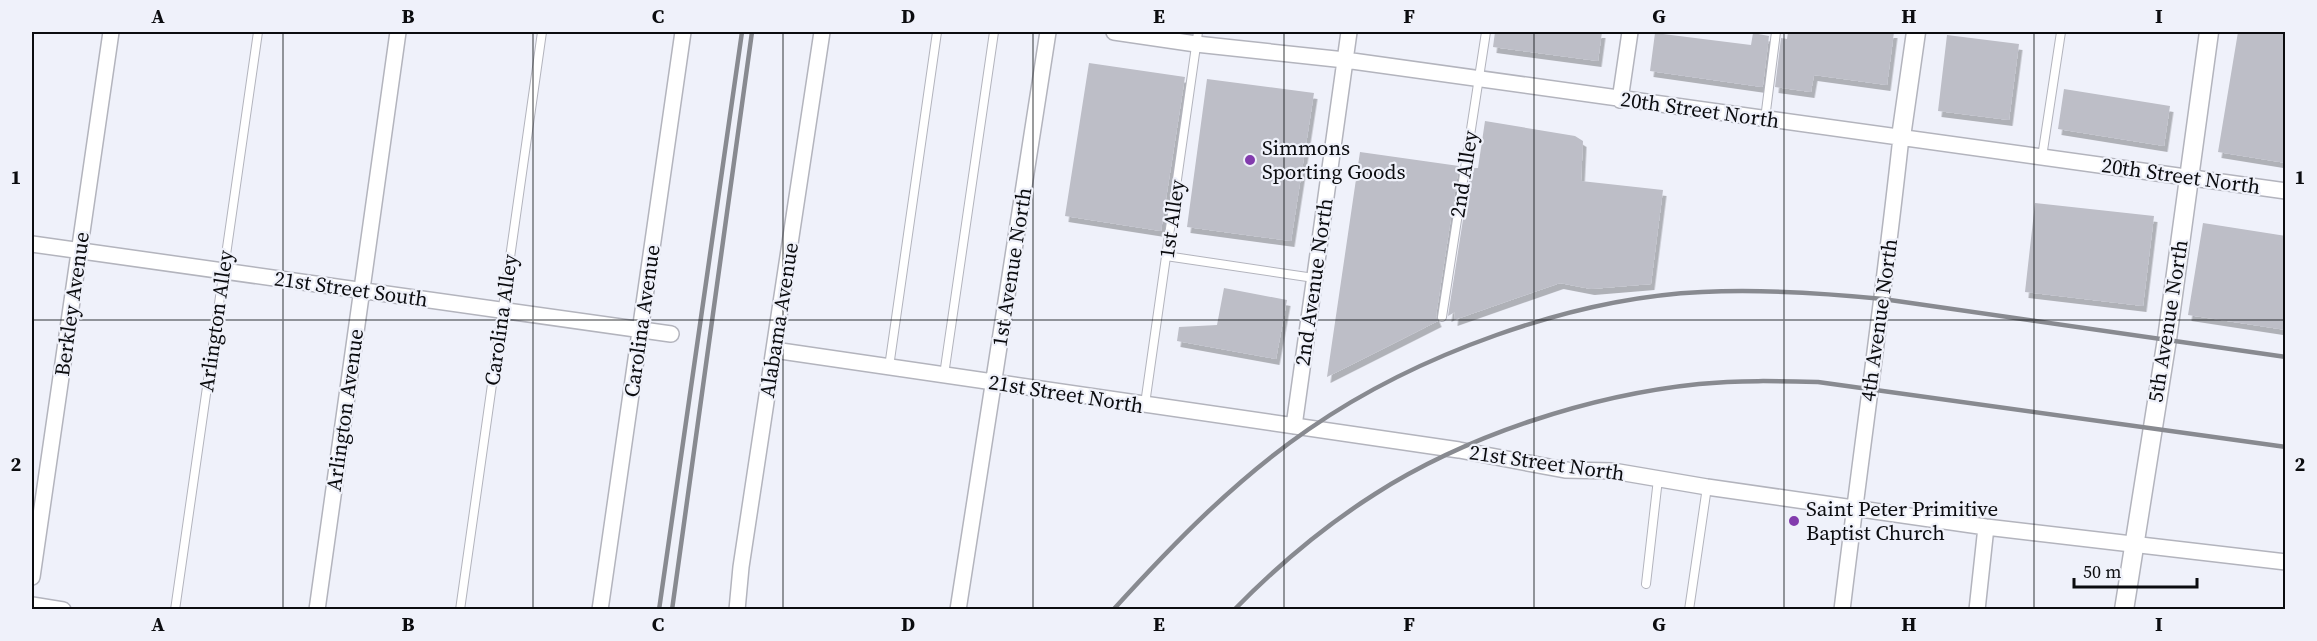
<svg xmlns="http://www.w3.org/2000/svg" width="2317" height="641" font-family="'Source Serif 4',serif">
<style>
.building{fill:#bdbec7;filter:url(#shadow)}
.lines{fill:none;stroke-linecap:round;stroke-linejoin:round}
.service-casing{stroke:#b3b4bd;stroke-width:10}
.minor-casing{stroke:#b3b4bd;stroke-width:18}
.tertiary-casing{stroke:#b3b4bd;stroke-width:21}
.service{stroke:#fff;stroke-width:8}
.minor{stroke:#fff;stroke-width:15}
.tertiary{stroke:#fff;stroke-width:18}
.rail{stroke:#888a90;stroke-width:4.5}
.grid{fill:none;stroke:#0b0c0f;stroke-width:1.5;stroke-opacity:0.55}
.poi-dot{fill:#823bad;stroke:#eff1fa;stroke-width:2}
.labels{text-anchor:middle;stroke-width:4.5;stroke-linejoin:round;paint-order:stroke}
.street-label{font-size:21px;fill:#0b0c0f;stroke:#eff1fa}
.poi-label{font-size:21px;fill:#0b0c0f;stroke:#eff1fa;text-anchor:start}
.neatline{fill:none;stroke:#0b0c0f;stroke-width:2}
.grid-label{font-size:20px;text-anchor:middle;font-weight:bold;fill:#0b0c0f}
</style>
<defs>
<filter id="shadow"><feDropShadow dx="3.5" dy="6" stdDeviation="0" flood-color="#0004"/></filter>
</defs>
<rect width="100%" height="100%" fill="#eff1fa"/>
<path class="building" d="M1495,32h107l-4,29 -105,-14z
M1788,32h106l-7,53 -73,-10 -3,17 -36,-5 6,-49 6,1z
M2238,32h48v131l-68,-11z
M1655,33l96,12 2,-12 16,3 -6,49 -1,2 -112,-16z
M1947,35l72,9 -10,76 -71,-9z
M1089,63l96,14 -24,154 -96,-15z
M1207,79l107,14 -23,148 -104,-14z
M2064,89l106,17 -6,40 -106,-17z
M1485,121l90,15 8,5 -2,40 82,9 -12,94 -60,5 -31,-6 -106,37 1,-8 -7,4 23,-148h7z
M1360,152l99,14 -23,150 2,5 -111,56z
M2035,203l119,13 -11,90 -118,-14z
M2203,223l83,13v94l-98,-15z
M1224,288l63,12 -11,59 -99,-18 2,-14 38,-2z"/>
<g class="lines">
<defs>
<path id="service" d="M1765,119l11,-87
M2042,157l19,-125
M1166,256l148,22
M1442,317l44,-285
M889,367l48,-335
M944,375l50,-343
M1145,404l53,-372
M1646,584l12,-105
M175,610l83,-578
M460,610l82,-578
M1689,610l18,-123"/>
<path id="minor" d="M1114,32l82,12 149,16 941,131
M1620,100l10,-68
M32,244l639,90
M774,350l685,100 106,20 48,1 94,16 279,40 300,35
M1294,426l55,-394
M32,577l79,-545
M32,605l31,5
M317,610l81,-578
M600,610l83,-578
M737,610l4,-43 81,-535
M958,610l90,-578
M1842,610c19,-158 42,-315 59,-473
M1977,610l9,-83"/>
<path id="tertiary" d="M1901,137l15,-105
M2124,610l43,-271 42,-307"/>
</defs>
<use href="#service" class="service-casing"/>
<use href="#minor" class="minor-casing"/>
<use href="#tertiary" class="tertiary-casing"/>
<use href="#service" class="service"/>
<use href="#minor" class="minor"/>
<use href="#tertiary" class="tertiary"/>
<path class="rail" d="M659,610l83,-578
M672,610l80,-578
M1113,610c60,-66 122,-130 196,-181 107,-74 262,-131 393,-137 61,-3 121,1 181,7l403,58
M1234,610c43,-44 89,-83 141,-116 92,-59 216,-99 324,-110 40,-4 79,-3 119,-2l468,65"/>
</g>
<path class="grid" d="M283,32v578M533,32v578M783,32v578M1033,32v578M1284,32v578M1534,32v578M1784,32v578M2034,32v578M32,320h2254"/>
<g class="poi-dot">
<circle cx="1250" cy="160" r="6"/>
<circle cx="1794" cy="521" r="6"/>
</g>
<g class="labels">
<g class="street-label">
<text transform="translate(1700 110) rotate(8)" y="7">20th Street North</text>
<text transform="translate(1464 174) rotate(-81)" y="7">2nd Alley</text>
<text transform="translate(2181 176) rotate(8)" y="7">20th Street North</text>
<text transform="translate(1172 219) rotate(-82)" y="7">1st Alley</text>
<text transform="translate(1012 267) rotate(-81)" y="7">1st Avenue North</text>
<text transform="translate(1314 282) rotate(-82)" y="7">2nd Avenue North</text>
<text transform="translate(351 289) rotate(8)" y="7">21st Street South</text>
<text transform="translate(72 304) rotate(-82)" y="7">Berkley Avenue</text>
<text transform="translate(501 320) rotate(-82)" y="7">Carolina Alley</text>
<text transform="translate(779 320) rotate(-81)" y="7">Alabama Avenue</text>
<text transform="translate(1879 320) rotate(-82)" y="7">4th Avenue North</text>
<text transform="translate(216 321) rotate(-82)" y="7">Arlington Alley</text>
<text transform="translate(642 321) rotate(-82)" y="7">Carolina Avenue</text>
<text transform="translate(2168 321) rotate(-81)" y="7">5th Avenue North</text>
<text transform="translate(1066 394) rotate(9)" y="7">21st Street North</text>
<text transform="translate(345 410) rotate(-82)" y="7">Arlington Avenue</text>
<text transform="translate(1547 463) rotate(8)" y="7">21st Street North</text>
</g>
<g class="poi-label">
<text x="1262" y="155">Simmons<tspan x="1262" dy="24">Sporting Goods</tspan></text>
<text x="1806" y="516">Saint Peter Primitive<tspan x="1806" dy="24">Baptist Church</tspan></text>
</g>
</g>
<rect width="2317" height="641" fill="none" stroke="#eff1fa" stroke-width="66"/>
<path d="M2074 578v9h123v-9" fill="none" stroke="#0b0c0f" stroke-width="3"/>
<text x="2083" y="578" font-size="18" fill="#0b0c0f" stroke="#eff1fa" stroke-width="4.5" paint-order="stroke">50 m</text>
<rect x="33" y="33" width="2251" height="575" class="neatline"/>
<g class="grid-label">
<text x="158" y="23">A</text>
<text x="408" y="23">B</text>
<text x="658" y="23">C</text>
<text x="908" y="23">D</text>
<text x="1159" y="23">E</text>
<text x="1409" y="23">F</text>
<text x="1659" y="23">G</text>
<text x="1909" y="23">H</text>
<text x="2159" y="23">I</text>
<text x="16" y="184">1</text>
<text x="2300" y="184">1</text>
<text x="16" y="471">2</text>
<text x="2300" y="471">2</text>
<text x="158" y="631">A</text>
<text x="408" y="631">B</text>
<text x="658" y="631">C</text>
<text x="908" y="631">D</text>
<text x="1159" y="631">E</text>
<text x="1409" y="631">F</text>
<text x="1659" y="631">G</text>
<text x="1909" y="631">H</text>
<text x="2159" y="631">I</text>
</g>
</svg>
